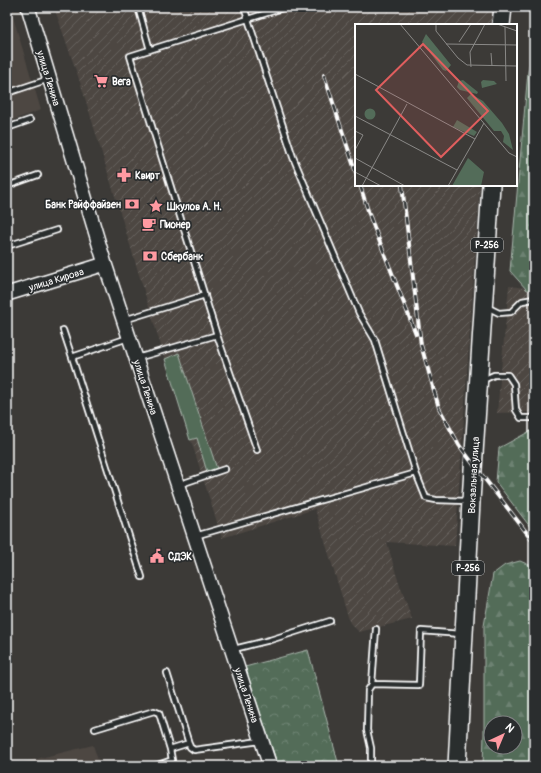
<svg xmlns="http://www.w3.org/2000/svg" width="541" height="773" font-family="Pangolin,sans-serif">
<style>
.built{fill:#4d4742}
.industrial{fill:url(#industrial-furrows)}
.green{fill:#536c59;stroke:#a9b6ac}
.forest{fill:url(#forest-firs);stroke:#a9b6ac;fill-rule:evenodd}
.park{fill:url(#park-crowns);stroke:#a9b6ac}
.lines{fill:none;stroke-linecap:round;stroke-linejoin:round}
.lane-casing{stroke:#fff;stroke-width:8}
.secondary-casing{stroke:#fff;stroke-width:16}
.highway-casing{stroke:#fff;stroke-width:20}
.lane{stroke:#2a2d2e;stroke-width:4.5}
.secondary{stroke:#2a2d2e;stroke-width:13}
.highway{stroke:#2a2d2e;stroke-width:17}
.rail-casing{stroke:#fff;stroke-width:4}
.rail{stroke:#2a2d2e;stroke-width:2.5;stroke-dasharray:8;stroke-linecap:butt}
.labels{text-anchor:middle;stroke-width:3.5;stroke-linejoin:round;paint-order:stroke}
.shield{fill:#2a2d2e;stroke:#bfc0c0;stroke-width:1}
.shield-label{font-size:9px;font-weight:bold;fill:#fff}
.street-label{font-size:10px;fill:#fff;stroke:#2a2d2e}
.poi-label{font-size:10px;font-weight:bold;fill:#fff;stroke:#2a2d2e;text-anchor:start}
.inset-road{fill:none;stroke:#8a8987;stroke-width:1}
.view{fill:#e05e5e;fill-opacity:0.15;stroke:#e05e5e;stroke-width:2}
.inset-edge{fill:none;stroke:#fff;stroke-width:2}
</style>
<defs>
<pattern id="industrial-furrows" width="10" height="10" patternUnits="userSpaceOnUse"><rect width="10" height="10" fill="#4d4742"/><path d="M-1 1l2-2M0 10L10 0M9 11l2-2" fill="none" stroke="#68635e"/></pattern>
<pattern id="forest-firs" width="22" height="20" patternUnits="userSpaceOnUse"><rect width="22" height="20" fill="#536c59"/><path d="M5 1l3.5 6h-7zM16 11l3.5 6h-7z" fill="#6d8272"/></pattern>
<pattern id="park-crowns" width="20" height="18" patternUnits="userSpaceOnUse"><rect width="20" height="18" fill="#536c59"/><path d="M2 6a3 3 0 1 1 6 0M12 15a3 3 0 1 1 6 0" fill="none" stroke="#6d8272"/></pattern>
</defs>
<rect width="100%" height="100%" fill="#3c3a37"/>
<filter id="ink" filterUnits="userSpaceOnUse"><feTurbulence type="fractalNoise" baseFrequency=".025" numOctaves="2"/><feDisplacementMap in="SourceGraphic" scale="8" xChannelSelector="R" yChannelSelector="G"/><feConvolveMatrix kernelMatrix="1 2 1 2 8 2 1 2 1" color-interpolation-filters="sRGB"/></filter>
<g filter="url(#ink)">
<path class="built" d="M7,7h3l31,103 -34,12z
M93,745l7,21 -88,-1z"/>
<path class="industrial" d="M54,7h439l-2,18h-135v160h124l-25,361 -68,-4 9,32 16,45 -53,13 -9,-9 -35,-114 -93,29 -66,-208 -75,-245z
M509,286l25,3v123l-37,1z"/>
<path class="green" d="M179,353l38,116 -10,3 -10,-34 -7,2 -25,-81z"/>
<path class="forest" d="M534,39v250l-7,1 -17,-19 18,-199z
M534,429v103l-38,-50 3,-34z
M520,561l14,6v199h-51l1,-32v-108l9,-52 12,-9zM491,723h24v24h-24z"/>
<path class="park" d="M308,650l31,116h-61l-33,-99z"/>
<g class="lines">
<defs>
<path id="lane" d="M138,7l12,43
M244,7l49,150 66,156 16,27 41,133 10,25 10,2 31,1
M7,93l42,-14
M7,128l23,-8
M7,186l31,-11
M7,246l50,-16
M487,307l12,6 12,-1 11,-11 12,-2
M124,320l81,-25
M63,330l9,27 56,-19
M72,357l70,220
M137,358l80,-23
M483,380l11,-5h14l6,9 2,26 5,8h13
M257,450l-40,-115 -87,-279 156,-49
M178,485l47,-16
M195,536l221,-63
M234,649l36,-9 60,-19
M167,673l23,74 4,3 66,-9
M372,684l4,-55
M95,729l59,-18 5,2 11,36 19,-6
M155,766l17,-6 -2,-11
M371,766v-18l-4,-18 1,-40 4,-6 47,1 2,-54 40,3"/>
<path id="secondary" d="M28,7l77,257 165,502
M7,294l98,-30"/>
<path id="highway" d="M501,25l2,-18
M457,766l14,-265 20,-316"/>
</defs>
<use href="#lane" class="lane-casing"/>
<use href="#secondary" class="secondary-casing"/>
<use href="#highway" class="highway-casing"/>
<use href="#lane" class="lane"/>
<use href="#secondary" class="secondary"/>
<use href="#highway" class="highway"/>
<defs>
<path id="rail" d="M324,75l32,98
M360,185l10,32 46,117
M402,185l19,160 18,63 20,37 15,20 60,77"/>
</defs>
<use href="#rail" class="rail-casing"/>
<use href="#rail" class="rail"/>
</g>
</g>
<defs>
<symbol id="supermarket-bare" viewBox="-9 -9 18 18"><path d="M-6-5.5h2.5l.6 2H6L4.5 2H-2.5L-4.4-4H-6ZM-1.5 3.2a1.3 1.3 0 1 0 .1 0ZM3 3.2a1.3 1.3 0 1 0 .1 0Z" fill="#ff9aa2" stroke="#2a2d2e" stroke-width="2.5" paint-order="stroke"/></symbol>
<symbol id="pharmacy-bare" viewBox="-9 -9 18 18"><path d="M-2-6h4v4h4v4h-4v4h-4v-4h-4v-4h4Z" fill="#ff9aa2" stroke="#2a2d2e" stroke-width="2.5" paint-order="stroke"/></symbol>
<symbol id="bank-bare" viewBox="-9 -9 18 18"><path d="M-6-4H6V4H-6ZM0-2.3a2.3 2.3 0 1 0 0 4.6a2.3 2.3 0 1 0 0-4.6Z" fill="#ff9aa2" stroke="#2a2d2e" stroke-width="2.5" paint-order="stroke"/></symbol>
<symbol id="sight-bare" viewBox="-9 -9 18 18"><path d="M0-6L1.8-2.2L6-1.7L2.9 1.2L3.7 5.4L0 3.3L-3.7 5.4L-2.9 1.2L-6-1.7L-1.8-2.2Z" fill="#ff9aa2" stroke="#2a2d2e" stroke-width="2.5" paint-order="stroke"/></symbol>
<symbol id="cafe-bare" viewBox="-9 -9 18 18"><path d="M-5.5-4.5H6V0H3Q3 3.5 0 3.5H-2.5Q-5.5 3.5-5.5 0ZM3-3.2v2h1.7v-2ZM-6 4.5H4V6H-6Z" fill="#ff9aa2" stroke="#2a2d2e" stroke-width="2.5" paint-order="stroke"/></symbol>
<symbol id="civic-bare" viewBox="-9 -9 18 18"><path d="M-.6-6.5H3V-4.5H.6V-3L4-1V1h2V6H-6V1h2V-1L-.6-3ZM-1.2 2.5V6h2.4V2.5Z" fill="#ff9aa2" stroke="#2a2d2e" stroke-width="2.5" paint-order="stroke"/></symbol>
</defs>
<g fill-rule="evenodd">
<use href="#supermarket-bare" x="91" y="71" width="20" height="20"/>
<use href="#pharmacy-bare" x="114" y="165" width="20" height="20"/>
<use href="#bank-bare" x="122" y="194" width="20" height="20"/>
<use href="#sight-bare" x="146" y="196" width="20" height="20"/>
<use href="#cafe-bare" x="139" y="214" width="20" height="20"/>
<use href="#bank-bare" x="140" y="246" width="20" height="20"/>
<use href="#civic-bare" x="147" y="546" width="20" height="20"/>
</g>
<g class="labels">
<g class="shield">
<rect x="471" y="238" width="32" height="14" rx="3"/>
<rect x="452" y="561" width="32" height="14" rx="3"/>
</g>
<g class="shield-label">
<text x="487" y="248">Р-256</text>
<text x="468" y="571">Р-256</text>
</g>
<g class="street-label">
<text transform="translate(49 78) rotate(73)" y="4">улица Ленина</text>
<text transform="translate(56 279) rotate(-17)" y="4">улица Кирова</text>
<text transform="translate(146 387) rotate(72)" y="4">улица Ленина</text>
<text transform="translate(473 475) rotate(-87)" y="4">Вокзальная улица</text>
<text transform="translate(247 695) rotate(72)" y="4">улица Ленина</text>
</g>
<g class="poi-label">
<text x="112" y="85">Вега</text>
<text x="135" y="179">Квирт</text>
<text x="121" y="208" text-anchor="end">Банк Райффайзен</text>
<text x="167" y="210">Шкулов А. Н.</text>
<text x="160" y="228">Пионер</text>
<text x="161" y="260">Сбербанк</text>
<text x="168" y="560">СДЭК</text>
</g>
</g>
<g transform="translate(355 24)">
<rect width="162" height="162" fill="#3c3a37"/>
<path d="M9.5 90a5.5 5.5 0 1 1 11 0a5.5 5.5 0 1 1-11 0ZM113,134l16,14 -3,14h-29z" fill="#536c59"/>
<path d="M71,10l25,31 -5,6 -3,-1 -21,-28zM108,56l15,12 -1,2 -17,-4 -3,-3 2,-6zM128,56l11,1 3,3 -15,4 -1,-6zM116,70l12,7 19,22 7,11 4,16 -10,-8 1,-6 -3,-5h-7l-23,-28 -4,-5z" fill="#536c59"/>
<path d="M102,96l20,12 -3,4 -21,-9z" fill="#536c59"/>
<path class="inset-road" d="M45,0l109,129 8,4M81,0v7l22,27 9,7 50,1M142,0l20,7M150,3l1,54M104,18l12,-18M91,20l71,1M136,29l1,13M116,43l-1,-15 15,-28M0,50l120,65 9,-16M0,92l102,54M0,107l8,4 -8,15M0,134l50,28M0,148l26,14M7,162l45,-82M93,162l27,-47"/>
<path class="view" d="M68,20l65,67 -47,46 -65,-67z"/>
<rect width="162" height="162" class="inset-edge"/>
</g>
<rect width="541" height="773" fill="none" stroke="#2a2d2e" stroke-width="24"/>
<rect x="12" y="12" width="517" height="749" fill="none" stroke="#fff" stroke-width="1.5" filter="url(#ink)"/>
<g transform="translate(503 735) rotate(44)"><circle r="19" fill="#2a2d2e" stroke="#7f8182"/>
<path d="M0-3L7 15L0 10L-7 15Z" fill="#ff9aa2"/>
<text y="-6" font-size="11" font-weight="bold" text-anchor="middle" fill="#ffffff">N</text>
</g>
</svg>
